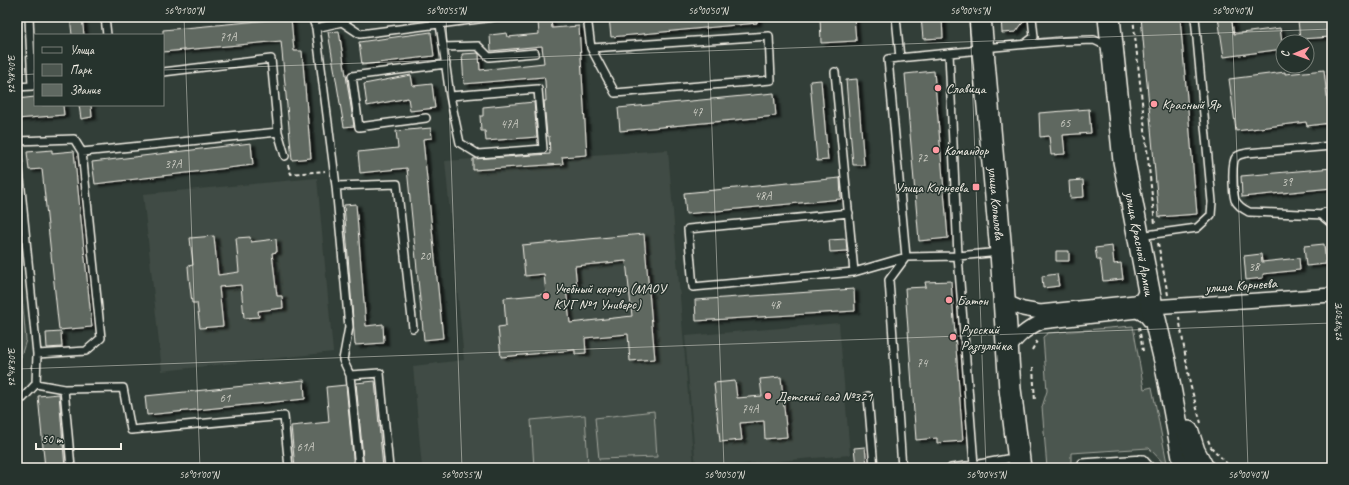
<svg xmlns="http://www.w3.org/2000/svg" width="1349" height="485" font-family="Caveat,sans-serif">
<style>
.built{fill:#404b44}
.green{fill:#4c564f;stroke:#a0a49c}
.building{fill:#5f6861;stroke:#f4f1e8;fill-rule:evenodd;filter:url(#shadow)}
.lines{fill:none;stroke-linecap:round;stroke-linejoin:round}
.lane-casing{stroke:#f4f1e8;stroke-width:10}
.street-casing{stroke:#f4f1e8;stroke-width:16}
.primary-casing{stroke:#f4f1e8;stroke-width:24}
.path{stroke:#f4f1e8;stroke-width:2;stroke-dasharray:4 3;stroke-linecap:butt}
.lane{stroke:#26332d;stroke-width:7}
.street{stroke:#26332d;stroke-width:13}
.primary{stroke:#26332d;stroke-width:21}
.ticks{fill:none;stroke:#f4f1e8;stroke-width:1;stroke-opacity:0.45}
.poi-dot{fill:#ff9aa2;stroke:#26332d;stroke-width:1.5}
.labels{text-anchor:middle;stroke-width:3;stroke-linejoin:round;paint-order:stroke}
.number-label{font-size:12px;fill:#cfcfc6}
.poi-label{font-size:14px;fill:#f4f1e8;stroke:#26332d;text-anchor:start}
.street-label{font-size:14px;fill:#f4f1e8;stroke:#26332d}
.neatline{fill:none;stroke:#f4f1e8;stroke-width:1.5}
.ticks-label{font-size:10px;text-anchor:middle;fill:#f4f1e8}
</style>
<defs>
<filter id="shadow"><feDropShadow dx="4.5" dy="2.5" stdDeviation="1" flood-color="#0009"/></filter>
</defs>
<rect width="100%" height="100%" fill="#323e38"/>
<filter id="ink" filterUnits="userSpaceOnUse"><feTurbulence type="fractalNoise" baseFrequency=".025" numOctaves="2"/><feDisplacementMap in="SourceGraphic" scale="8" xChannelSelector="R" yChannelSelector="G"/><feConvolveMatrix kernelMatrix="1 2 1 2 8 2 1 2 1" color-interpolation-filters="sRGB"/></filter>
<g filter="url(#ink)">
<path class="built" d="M668,150l26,318h-272l-9,-102 51,-6 -19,-199 28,-2 1,11 89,-6 12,-8z
M317,178l16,174 -171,19 -19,-177z
M839,323l11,132 -154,13 -11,-132z"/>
<path class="green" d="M17,243l9,97 -9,29z
M1133,326l11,63 8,-2 16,81 -19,-20 -78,5v15h-24l-5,-61 5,-16 -4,-54 5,-4z
M654,411l3,46 -58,2 -4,-41z
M585,415l3,50 -54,3 -3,-48z"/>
<path class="building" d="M70,17h12l2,18h-12z
M609,17h148v6l-146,14z
M820,17h34l2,24 -35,2z
M921,17h21l1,21 -20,1z
M1001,17h26l-11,15 -14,1z
M1141,17h39l17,197 -38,3z
M1218,17h13l3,17 46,-6 3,21 -59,8z
M1309,17h20l2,20 -31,2 -2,-18 11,-1z
M291,18l3,33h8l9,107 -19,2 -11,-119 -118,11v-22z
M551,21l1,7 27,-2 8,129 -25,2 1,7 -90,6v-11l77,-5 -1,-18h-2l-3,-35h2l-1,-20 -1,-4 -80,7 -2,-30 16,-1 1,1 1,16 64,-7 -2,-17 -51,5 -1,-16 17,-2 1,4 31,-3 -1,-12z
M339,31l15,95 -10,1 -16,-95z
M431,32l3,24 -72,9 -3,-23z
M1324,70l6,53 -23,3 -1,-4 -70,9 -7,-52 56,-7v2z
M934,71l14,167 -29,3 -14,-167z
M411,75l2,11 19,-2 3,24 -25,3 -2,-13 -41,8 -3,-22z
M857,79l7,86h-11l-7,-85z
M821,80l7,80 -11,1 -7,-80z
M774,93l2,23 -156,15 -2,-23z
M35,97v8h28l1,10 -47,4v-20z
M534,102l3,35 -51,4 -1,-10h-4l-1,-15h3v-9z
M79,105h12l1,12 -11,2z
M1089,109l2,24 -28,2 2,19 -14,1 -2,-19 -9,1 -1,-24z
M431,128l1,10 -9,1 20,199 -19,2 -17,-172 -47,5 -2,-21 40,-4 -2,-17z
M251,143l2,22 -158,19 -3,-22z
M52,150v3l22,-2 18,176 -33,3 -17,-161 -13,1 -2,-18z
M1332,168v20l-90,9 -1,-21z
M840,178l1,21 -155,15 -2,-21z
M1083,180l1,17 -14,1 -1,-17z
M356,204l10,122 17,-2 1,19 -29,2 -11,-140z
M644,234l11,125 -25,2 -2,-27 -43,4 1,15 -11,1v-4l-74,7 -3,-30 8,-1 -2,-28 42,-4 -2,-20 -19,2 -3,-31zM626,261l6,55 -62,7 -4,-35 11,-1 -2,-21z
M214,236l4,39 21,-3 -3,-34 14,-1 1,5 25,-3 1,13 -5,1 5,43h5l1,12 -25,3 1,6 -15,1 -3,-33 -22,2 4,39 -23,2 -3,-25h-5l-3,-25 -1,-12 5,-1 -3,-27z
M846,239l1,12 -17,1 -1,-12z
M1324,244l2,20 -20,2 -2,-20z
M1112,246l2,18 7,-1 2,16 -20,2 -3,-21h-3l-2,-12z
M1056,251h13v10h-13z
M1261,254l1,8 37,-4 1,12 -37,4v4l-17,2 -2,-24z
M1057,274l2,12 -16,2 -1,-12z
M951,281l12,160 -26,2v-5l-21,2 -11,-152 21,-1 -1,-5z
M854,289l1,22 -159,10 -1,-21z
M61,332l1,15 -15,1 -1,-15z
M781,377l6,60 -22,2 -1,-18 -24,2 2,17 -22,2 -6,-59 21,-2 2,17 25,-2 -2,-17z
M304,380l1,19 -158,16 -2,-19z
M375,381l8,87h-19l-8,-85z
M346,385l8,83h-59l-4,-42 38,-4 -3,-35z
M59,394l6,74h-20l-7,-72z
M865,447l2,18 -11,1 -2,-18z"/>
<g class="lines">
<defs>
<path id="lane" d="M105,17l2,18
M312,17l4,11 20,158 13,141 -6,33 7,15 9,93
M439,17l11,79 88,-7 5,60 -65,5 -18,-11 -10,-47
M587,17l4,31 178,-12 2,44 -156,13 -24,-45
M896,17l4,41
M316,28l26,-6 18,12 134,-17
M1026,43l8,-6 -2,-20
M443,47l35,-1 11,11 46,-4
M949,53l9,203 16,209
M163,72l108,-13 7,73 7,24
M835,72l19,200
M17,87l15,-1 -3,-69
M426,118l-67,9 -7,-51 94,-12
M17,141l57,-2 8,13 196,-20
M17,148l20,206 -1,30 -13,14h-6
M336,186l61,-2 16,144
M849,213l-161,16 5,58 161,-15 52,-15 52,-1 42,-4
M1326,215l-77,-3c-6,-3 -11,-6 -14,-12 -2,-7 -4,-38 1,-43 3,-3 7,-3 11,-4l85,-7
M1139,236l58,-8 14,-13 1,-13 -17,-185
M37,354l49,-3 15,-13 -19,-186
M350,375l30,-2 9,95
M36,384l28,5 59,-1 8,42 153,-14 5,52
M64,389l7,79
M868,396l6,72
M902,468l-13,-188 17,-23 -18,-198 82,-8 13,-3 81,-7 30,-1 15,7
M951,468l23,-3 33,-6
M1083,468l-1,-5 61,-4 8,9
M1136,468l4,-9"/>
<path id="street" d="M1326,215l6,5
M1004,301l19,8 17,3 95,-10 6,-2 7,-13
M1152,307l180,-12
M1008,350c10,-14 17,-20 33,-28l96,-11 8,4 9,11"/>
<g id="primary">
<path id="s1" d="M980,17l21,235 9,137 10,79"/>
<path id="s2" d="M1109,17l15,144 28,146 13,54 20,107"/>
<path d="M1188,432l6,19 9,17"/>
</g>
</defs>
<use href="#lane" class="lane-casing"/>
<use href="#street" class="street-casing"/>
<use href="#primary" class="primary-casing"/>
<path class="path" d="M1133,17l22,207
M288,165l3,9 34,-3
M1158,243l10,52
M1179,317l11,67 11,39
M1139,327l4,24
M1032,350l5,-9
M1033,367l2,35
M1208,440l3,7 20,21"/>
<use href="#lane" class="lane"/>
<use href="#street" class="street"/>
<use href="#primary" class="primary"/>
</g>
</g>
<path class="ticks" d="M184,17l16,451M446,17l16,451M708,17l16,451M970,17l16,451M1232,17l16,451M163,70l1169,-41M17,75l18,-1M17,369l1315,-46"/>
<g class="poi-dot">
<circle cx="938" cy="88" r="4"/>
<circle cx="1154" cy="104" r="4"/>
<circle cx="936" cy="150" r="4"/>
<rect x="972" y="183" width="8" height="8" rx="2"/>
<circle cx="546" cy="296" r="4"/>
<circle cx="949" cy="300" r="4"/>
<circle cx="953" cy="337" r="4"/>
<circle cx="768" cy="396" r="4"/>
</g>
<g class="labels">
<g class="number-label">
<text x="228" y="41">71А</text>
<text x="697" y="116">47</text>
<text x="1065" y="127">65</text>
<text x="509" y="128">47А</text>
<text x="922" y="162">72</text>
<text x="173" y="168">37А</text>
<text x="1287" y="186">39</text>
<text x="763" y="200">48А</text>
<text x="425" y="260">20</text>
<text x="1254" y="271">38</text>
<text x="775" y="309">48</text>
<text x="922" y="367">74</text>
<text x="225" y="402">61</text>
<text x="750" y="413">74А</text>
<text x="305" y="451">61А</text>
</g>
<g class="poi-label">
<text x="946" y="93">Славица</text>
<text x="1162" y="109">Красный Яр</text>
<text x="944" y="155">Командор</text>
<text x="968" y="192" text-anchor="end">Улица Корнеева</text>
<text x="554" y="293">Учебный корпус (МАОУ<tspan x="554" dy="16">КУГ №1 Универс)</tspan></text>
<text x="957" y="305">Батон</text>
<text x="961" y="334">Русский<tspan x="961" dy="16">Разгуляйка</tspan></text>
<text x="776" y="401">Детский сад №321</text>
</g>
<g class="street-label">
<text dy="5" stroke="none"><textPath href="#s1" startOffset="187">улица Копылова</textPath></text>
<text dy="5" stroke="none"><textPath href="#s2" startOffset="229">улица Красной Армии</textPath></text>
<text transform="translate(1241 285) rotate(-4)" y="5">улица Корнеева</text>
</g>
</g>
<rect width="1349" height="485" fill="none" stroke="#26332d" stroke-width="44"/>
<rect x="34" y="34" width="130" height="72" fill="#26332d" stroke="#787f78"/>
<rect x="42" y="47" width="20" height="6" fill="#26332d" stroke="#787f78"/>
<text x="70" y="54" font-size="12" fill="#f4f1e8">Улица</text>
<rect x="42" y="64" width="20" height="12" fill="#4c564f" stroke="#787f78"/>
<text x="70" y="74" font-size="12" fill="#f4f1e8">Парк</text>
<rect x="42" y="84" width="20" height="12" fill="#5f6861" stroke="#787f78"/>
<text x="70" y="94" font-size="12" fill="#f4f1e8">Здание</text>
<g transform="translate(1295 54) rotate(268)"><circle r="19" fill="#26332d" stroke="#787f78"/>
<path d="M0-3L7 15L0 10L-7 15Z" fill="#ff9aa2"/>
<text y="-6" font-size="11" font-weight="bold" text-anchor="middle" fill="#f4f1e8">С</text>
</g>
<path d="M36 443v6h85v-6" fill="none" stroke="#f4f1e8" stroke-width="2"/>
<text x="42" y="443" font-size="12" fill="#f4f1e8" stroke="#26332d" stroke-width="3" paint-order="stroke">50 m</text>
<rect x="22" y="22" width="1305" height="441" class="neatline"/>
<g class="ticks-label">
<text x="184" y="14">56°01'00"N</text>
<text x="446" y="14">56°00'55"N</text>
<text x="708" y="14">56°00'50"N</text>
<text x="970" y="14">56°00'45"N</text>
<text x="1232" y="14">56°00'40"N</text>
<text transform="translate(11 75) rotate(-90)" y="4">92°48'40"E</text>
<text transform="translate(1338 323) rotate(-90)" y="4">92°48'30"E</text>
<text transform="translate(11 368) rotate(-90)" y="4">92°48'30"E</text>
<text x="199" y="478">56°01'00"N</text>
<text x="461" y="478">56°00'55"N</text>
<text x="724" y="478">56°00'50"N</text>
<text x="986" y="478">56°00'45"N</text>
<text x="1248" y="478">56°00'40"N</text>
</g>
</svg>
